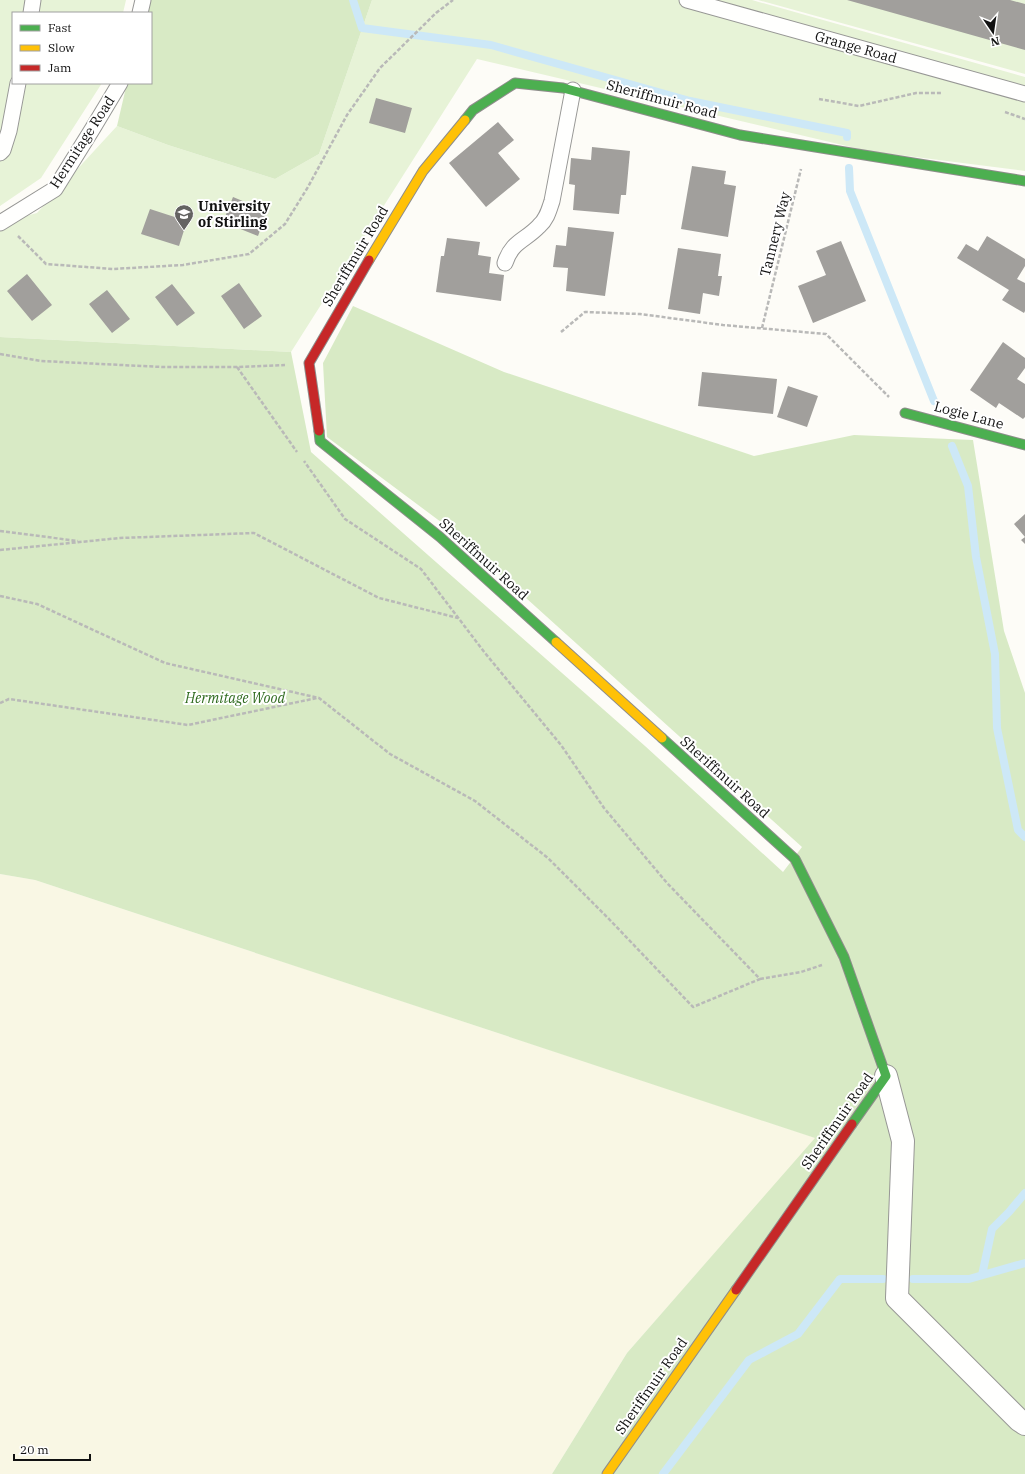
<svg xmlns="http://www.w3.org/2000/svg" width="1025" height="1474" font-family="'IBM Plex Serif',serif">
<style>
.farmland{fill:#f9f7e4}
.green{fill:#e7f3d7}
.forest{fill:#d8eac5}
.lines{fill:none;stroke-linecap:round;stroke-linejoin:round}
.stream{stroke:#cde8f7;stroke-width:8}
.building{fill:#a19f9c}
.lane-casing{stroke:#979795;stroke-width:17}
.street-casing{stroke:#979795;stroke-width:24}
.fast-casing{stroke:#8e8d8b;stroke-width:11}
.slow-casing{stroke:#8e8d8b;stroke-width:11}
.jam-casing{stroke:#8e8d8b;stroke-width:11}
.path{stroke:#b9b9b8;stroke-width:2.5;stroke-dasharray:4 2;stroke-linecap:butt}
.lane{stroke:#fffffe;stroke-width:15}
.street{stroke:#fffffe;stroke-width:22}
.fast{stroke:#4caf50;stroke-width:9}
.slow{stroke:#ffc107;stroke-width:9}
.jam{stroke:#c62828;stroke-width:9}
.labels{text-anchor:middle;stroke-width:4;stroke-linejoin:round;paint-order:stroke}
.street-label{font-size:14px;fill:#111;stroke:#fff}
.poi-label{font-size:14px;font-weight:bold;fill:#111;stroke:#fff;text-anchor:start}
.park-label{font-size:14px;font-style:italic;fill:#2f6b1f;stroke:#fff}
</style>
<rect width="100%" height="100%" fill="#fdfcf7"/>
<path class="farmland" d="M0,874l35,6 781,258 -189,215 -75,121h-552z"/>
<path class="green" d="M0,0h126l-3,13h-110v70h89l-61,95 -41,28z
M372,0h380l273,77v94l-157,-20 -391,-92 -186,293 -291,-15v-113l3,-2 34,-9 80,-87 51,19 107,34 44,-25z
M758,0h267v74z"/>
<path class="forest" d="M146,0h226l-53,154 -44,25 -107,-34 -51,-19 10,-43h24v-70h-8z
M353,306l151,66 250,84 100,-21 119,5 31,191 21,62v781h-473l75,-121 188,-215 -780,-258 -35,-6v-537l291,15 20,100 334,294 138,126 19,-25 -357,-322 -118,-88 -4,-74z"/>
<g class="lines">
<path class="stream" d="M353,0l9,28 129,17 199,56 157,32v4
M849,168l1,23 84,210
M952,446l16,40 8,71 19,97 2,74 21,102 7,7
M982,1275l10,-46 17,-17 16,-19
M913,1279h56l56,-16
M663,1474l86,-114 49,-26 42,-55h43"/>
</g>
<path class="building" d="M847,0h163l15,4v46z
M376,98l36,10 -7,25 -36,-10z
M498,122l16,18 -16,13 22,26 -34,28 -37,-44z
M592,147l38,4 -4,44h-5l-2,19 -46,-4 2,-25 -6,-1 2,-26 20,2z
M692,166l34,5 -2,13 12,2 -8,51 -47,-8z
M233,197l34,14 -9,25 -35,-14z
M150,209l37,12 -8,25 -38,-12z
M568,227l46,5 -9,64 -39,-5 2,-23 -15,-1 3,-22 10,1z
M987,236l38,23v7l-8,13 8,4v28l-1,2 -22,-13 7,-10 -52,-32 9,-14 12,7z
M447,238l33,4 -2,13 13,2 -2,16 15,2 -3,26 -65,-9 5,-36h3z
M841,241l25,60 -53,22 -15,-37 28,-11 -10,-24z
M678,248l43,6 -3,22h4l-3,20 -16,-3 -3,21 -32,-5z
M27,274l25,31 -20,16 -25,-30z
M239,283l23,33 -18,13 -23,-33z
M172,284l23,29 -18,13 -22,-29z
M107,290l23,29 -18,14 -23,-29z
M1003,342l22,16v10l-8,11 8,5v33l-2,2 -24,-16 -3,5 -26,-18z
M702,372l75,7 -4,35 -75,-8z
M788,386l30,10 -11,31 -30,-10z
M1025,514v30l-4,-4 4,-3 -11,-13z"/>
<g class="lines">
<defs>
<path id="lane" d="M687,0l338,94
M31,13l2,-13
M140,13l3,-13
M0,153l3,-3 6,-19 9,-48
M0,223l55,-34 38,-61 27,-45
M505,263c7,-22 20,-22 34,-37 8,-7 10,-16 13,-25l21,-111"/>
<path id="street" d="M886,1076l17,65 -6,157 122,122 6,4"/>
<path id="fast" d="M465,120l8,-10 42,-27 48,5 177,47 285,46
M905,413l120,32
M319,431l1,10 120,96 116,105
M662,738l133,121 49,98 42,119 -34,48"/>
<path id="slow" d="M369,260l54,-89 42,-51
M556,642l106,96
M607,1474l129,-184"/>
<path id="jam" d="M319,431l-10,-68 60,-103
M736,1290l116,-166"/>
</defs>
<use href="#lane" class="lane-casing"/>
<use href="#street" class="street-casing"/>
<use href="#fast" class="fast-casing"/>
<use href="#slow" class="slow-casing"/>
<use href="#jam" class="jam-casing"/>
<path class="path" d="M819,99l40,7 57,-13h25
M1005,112l20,7
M18,236l28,28 67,5 70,-4 66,-11 36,-30 23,-37 39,-72 33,-47 56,-55 17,-13
M762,328l39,-159
M561,332l24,-20 55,2 83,11 103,9 63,63
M0,354l41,7 121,6h75l48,-2
M237,367l60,85
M0,531l78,10
M0,550l120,-12 134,-5 125,65 79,20
M0,596l37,8 128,59 154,35 71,56 85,47 73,57 61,61 84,88 67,-28 -93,-96 -63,-75 -43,-63 -76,-92 -64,-84 -76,-50 -41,-58
M0,703l9,-4 179,26 129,-27
M760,979l41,-7 21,-7"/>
<use href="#lane" class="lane"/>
<use href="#street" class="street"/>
<use href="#fast" class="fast"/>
<use href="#slow" class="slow"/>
<use href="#jam" class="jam"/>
</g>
<defs>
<symbol id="university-pin" viewBox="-11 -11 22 30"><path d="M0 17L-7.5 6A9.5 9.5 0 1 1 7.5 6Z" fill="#646362" stroke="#fff"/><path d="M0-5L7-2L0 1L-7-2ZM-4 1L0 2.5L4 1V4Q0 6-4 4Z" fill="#fff"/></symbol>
</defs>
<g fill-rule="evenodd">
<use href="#university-pin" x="173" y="203" width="22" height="30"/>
</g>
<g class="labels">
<g class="street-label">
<text transform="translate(856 47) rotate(16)" y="5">Grange Road</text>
<text transform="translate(662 99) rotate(15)" y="5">Sheriffmuir Road</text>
<text transform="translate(82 142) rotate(-57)" y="5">Hermitage Road</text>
<text transform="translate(775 234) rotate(-76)" y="5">Tannery Way</text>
<text transform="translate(355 256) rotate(-59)" y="5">Sheriffmuir Road</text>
<text transform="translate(969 415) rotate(15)" y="5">Logie Lane</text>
<text transform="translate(484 559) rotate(42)" y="5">Sheriffmuir Road</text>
<text transform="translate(725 777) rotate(42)" y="5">Sheriffmuir Road</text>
<text transform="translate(837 1121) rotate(-55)" y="5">Sheriffmuir Road</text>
<text transform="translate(651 1386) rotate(-55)" y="5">Sheriffmuir Road</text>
</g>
<g class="poi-label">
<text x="198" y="211">University<tspan x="198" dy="16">of Stirling</tspan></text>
</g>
<g class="park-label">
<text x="235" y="703">Hermitage Wood</text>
</g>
</g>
<rect x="12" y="12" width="140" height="72" fill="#ffffff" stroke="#a0a0a0"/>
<rect x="20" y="25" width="20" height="6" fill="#4caf50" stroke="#a0a0a0"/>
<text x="48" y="32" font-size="12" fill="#111111">Fast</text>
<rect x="20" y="45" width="20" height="6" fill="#ffc107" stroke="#a0a0a0"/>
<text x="48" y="52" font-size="12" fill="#111111">Slow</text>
<rect x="20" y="65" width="20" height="6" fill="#c62828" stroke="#a0a0a0"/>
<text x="48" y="72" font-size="12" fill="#111111">Jam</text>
<g transform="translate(993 32) rotate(167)" stroke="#ffffff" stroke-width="3" paint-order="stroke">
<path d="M0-3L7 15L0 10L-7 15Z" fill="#111111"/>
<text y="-6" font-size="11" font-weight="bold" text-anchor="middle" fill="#111111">N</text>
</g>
<path d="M14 1454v6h76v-6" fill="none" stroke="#111111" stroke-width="2"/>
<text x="20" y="1454" font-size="12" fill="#111111" stroke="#ffffff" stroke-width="3" paint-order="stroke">20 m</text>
</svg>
